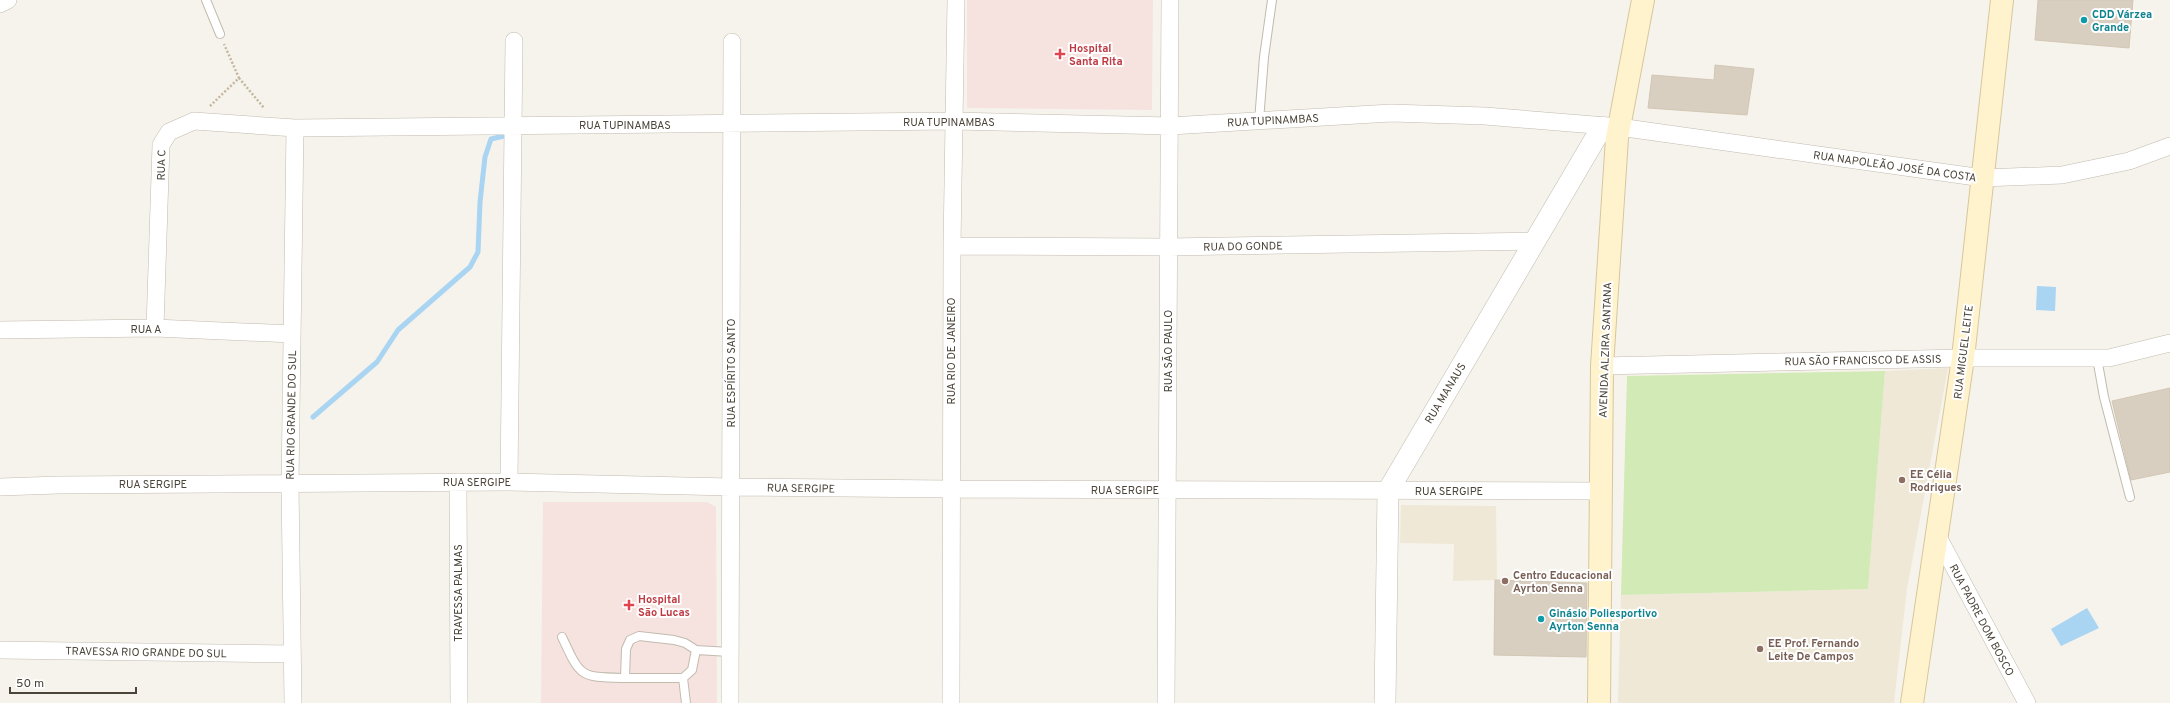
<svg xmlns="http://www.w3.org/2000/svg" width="2170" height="703" font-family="Overpass,sans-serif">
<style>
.education{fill:#efe8d6}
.medical{fill:#f6e3e0}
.green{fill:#d2eab5}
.water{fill:#a9d4f2}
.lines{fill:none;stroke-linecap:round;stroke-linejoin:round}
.stream{stroke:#a9d4f2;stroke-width:5}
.building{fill:#d8cfc1;stroke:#d3c7b4}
.service-casing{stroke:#c2bbae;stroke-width:10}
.minor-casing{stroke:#c2bbae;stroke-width:18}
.tertiary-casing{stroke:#c2bbae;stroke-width:22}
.secondary-casing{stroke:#d6c79b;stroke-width:24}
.path{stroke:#c4b79f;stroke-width:2.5;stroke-dasharray:2 2;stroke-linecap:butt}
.service{stroke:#fff;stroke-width:8}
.minor{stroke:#fff;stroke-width:17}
.tertiary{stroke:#fff;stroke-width:21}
.secondary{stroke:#fff3cd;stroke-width:22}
.culture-dot{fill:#0f9aa8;stroke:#fff;stroke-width:1.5}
.health-dot{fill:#e0444e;stroke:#fff;stroke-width:1.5}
.education-dot{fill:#8d6e63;stroke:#fff;stroke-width:1.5}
.labels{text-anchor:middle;stroke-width:4;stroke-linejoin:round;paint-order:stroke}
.culture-label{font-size:11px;font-weight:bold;fill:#0d838f;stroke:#fff;text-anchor:start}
.health-label{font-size:11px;font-weight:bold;fill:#be3a42;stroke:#fff;text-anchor:start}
.street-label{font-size:11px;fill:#4b4439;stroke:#fff}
.education-label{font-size:11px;font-weight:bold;fill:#785e54;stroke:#fff;text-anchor:start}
</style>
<rect width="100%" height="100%" fill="#f6f3ec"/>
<path class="education" d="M1948,368l-41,221 -13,114h-276l3,-108 247,-6 17,-218z
M1401,505l95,1 1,74 90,3 -1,74 -92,-2 1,-75 -42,1 1,-37 -54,-1z"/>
<path class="medical" d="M967,0h186l-1,110 -185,-2z
M543,502h164l9,5 1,196h-176z"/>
<path class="green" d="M1885,371l-17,218 -247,6 6,-219z"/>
<path class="water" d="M2037,286l19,1 -1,24 -19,-1z
M2087,608l12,20 -38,18 -10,-17z"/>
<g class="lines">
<path class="stream" d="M313,417l64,-55 21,-32 72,-63 8,-15 2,-50 5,-45 6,-18 13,-3"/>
</g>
<path class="building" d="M2038,0h95l-4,48 -94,-8z
M1715,65l39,4 -7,46 -99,-7 4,-33 62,5z
M2170,388v84l-39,8 -19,-79z
M1495,580l92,3 -1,74 -92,-2z"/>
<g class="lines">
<defs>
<path id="service" d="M206,0l14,34
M1259,121l5,-64 8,-57
M2097,358l7,39 26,100
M562,637c19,41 18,40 63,41
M696,650l-4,20 -9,8h-58l1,-29 4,-9 9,-4 35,4 11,3 11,7 34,2
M683,678l3,25"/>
<path id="minor" d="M0,4l8,-4
M952,246l216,1 367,-6
M155,328l6,-183 8,-13 25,-11 101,7 659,-7 216,5 221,-13 94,3 134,11 364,51 79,-3 67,-14 41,-15
M0,330l155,-2 137,6
M1602,366l361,-8h146l61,-15
M458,482l1,221
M509,482l5,-441
M0,487l58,-2 451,-3 222,5 219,2 652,2
M1938,537l89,166
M0,650l292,4
M293,703l-3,-219 5,-356
M730,703l2,-661
M951,703l1,-457 4,-246
M1166,703l4,-703"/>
<path id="tertiary" d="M1385,703l3,-212 214,-364"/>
<path id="secondary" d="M1599,703l3,-337 15,-228 26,-138
M1912,703l51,-345 39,-358"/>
</defs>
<use href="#service" class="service-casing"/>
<use href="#minor" class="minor-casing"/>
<use href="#tertiary" class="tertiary-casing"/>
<use href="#secondary" class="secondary-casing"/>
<path class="path" d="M239,78l25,30
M210,106l29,-28 -15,-34"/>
<use href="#service" class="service"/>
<use href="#minor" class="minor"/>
<use href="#tertiary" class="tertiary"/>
<use href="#secondary" class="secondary"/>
</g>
<g class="culture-dot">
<circle cx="2084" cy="20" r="4"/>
<circle cx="1541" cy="619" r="4"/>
</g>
<g class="health-dot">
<path d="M1058 48h4v4h4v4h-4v4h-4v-4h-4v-4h4z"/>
<path d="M627 599h4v4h4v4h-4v4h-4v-4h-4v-4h4z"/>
</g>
<g class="education-dot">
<circle cx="1902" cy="480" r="4"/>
<circle cx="1505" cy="581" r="4"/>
<circle cx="1760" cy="649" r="4"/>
</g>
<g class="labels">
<g class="culture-label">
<text x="2092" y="18">CDD Várzea<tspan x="2092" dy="13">Grande</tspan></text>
<text x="1549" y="617">Ginásio Poliesportivo<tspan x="1549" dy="13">Ayrton Senna</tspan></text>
</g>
<g class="health-label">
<text x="1069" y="52">Hospital<tspan x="1069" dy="13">Santa Rita</tspan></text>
<text x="638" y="603">Hospital<tspan x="638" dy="13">São Lucas</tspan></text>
</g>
<g class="street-label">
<text transform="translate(1273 120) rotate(-3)" y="4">RUA TUPINAMBAS</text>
<text x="949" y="126">RUA TUPINAMBAS</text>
<text x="625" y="129">RUA TUPINAMBAS</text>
<text transform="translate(161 165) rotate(-89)" y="4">RUA C</text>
<text transform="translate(1895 166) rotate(8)" y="4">RUA NAPOLEÃO JOSÉ DA COSTA</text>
<text transform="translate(1243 246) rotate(-1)" y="4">RUA DO GONDE</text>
<text x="146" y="333">RUA A</text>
<text transform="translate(1605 350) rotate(-88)" y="4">AVENIDA ALZIRA SANTANA</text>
<text transform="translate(951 351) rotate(-90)" y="4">RUA RIO DE JANEIRO</text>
<text transform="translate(1168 351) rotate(-90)" y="4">RUA SÃO PAULO</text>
<text transform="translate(1963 352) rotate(-83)" y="4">RUA MIGUEL LEITE</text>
<text transform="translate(1863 360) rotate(-1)" y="4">RUA SÃO FRANCISCO DE ASSIS</text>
<text transform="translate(731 373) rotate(-90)" y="4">RUA ESPÍRITO SANTO</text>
<text transform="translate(1445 393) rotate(-59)" y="4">RUA MANAUS</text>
<text transform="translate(291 415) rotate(-89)" y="4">RUA RIO GRANDE DO SUL</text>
<text x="477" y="486">RUA SERGIPE</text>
<text x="153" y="488">RUA SERGIPE</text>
<text transform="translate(801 488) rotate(1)" y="4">RUA SERGIPE</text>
<text x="1125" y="494">RUA SERGIPE</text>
<text x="1449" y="495">RUA SERGIPE</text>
<text transform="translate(458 593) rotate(-90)" y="4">TRAVESSA PALMAS</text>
<text transform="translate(1982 620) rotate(62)" y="4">RUA PADRE DOM BOSCO</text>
<text transform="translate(146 652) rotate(1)" y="4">TRAVESSA RIO GRANDE DO SUL</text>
</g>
<g class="education-label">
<text x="1910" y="478">EE Célia<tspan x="1910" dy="13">Rodrigues</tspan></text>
<text x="1513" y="579">Centro Educacional<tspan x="1513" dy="13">Ayrton Senna</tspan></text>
<text x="1768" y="647">EE Prof. Fernando<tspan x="1768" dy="13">Leite De Campos</tspan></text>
</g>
</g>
<path d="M10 687v6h126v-6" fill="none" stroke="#4b4439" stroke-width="2"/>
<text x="16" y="687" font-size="12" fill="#4b4439" stroke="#ffffff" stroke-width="3" paint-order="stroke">50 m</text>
</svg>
